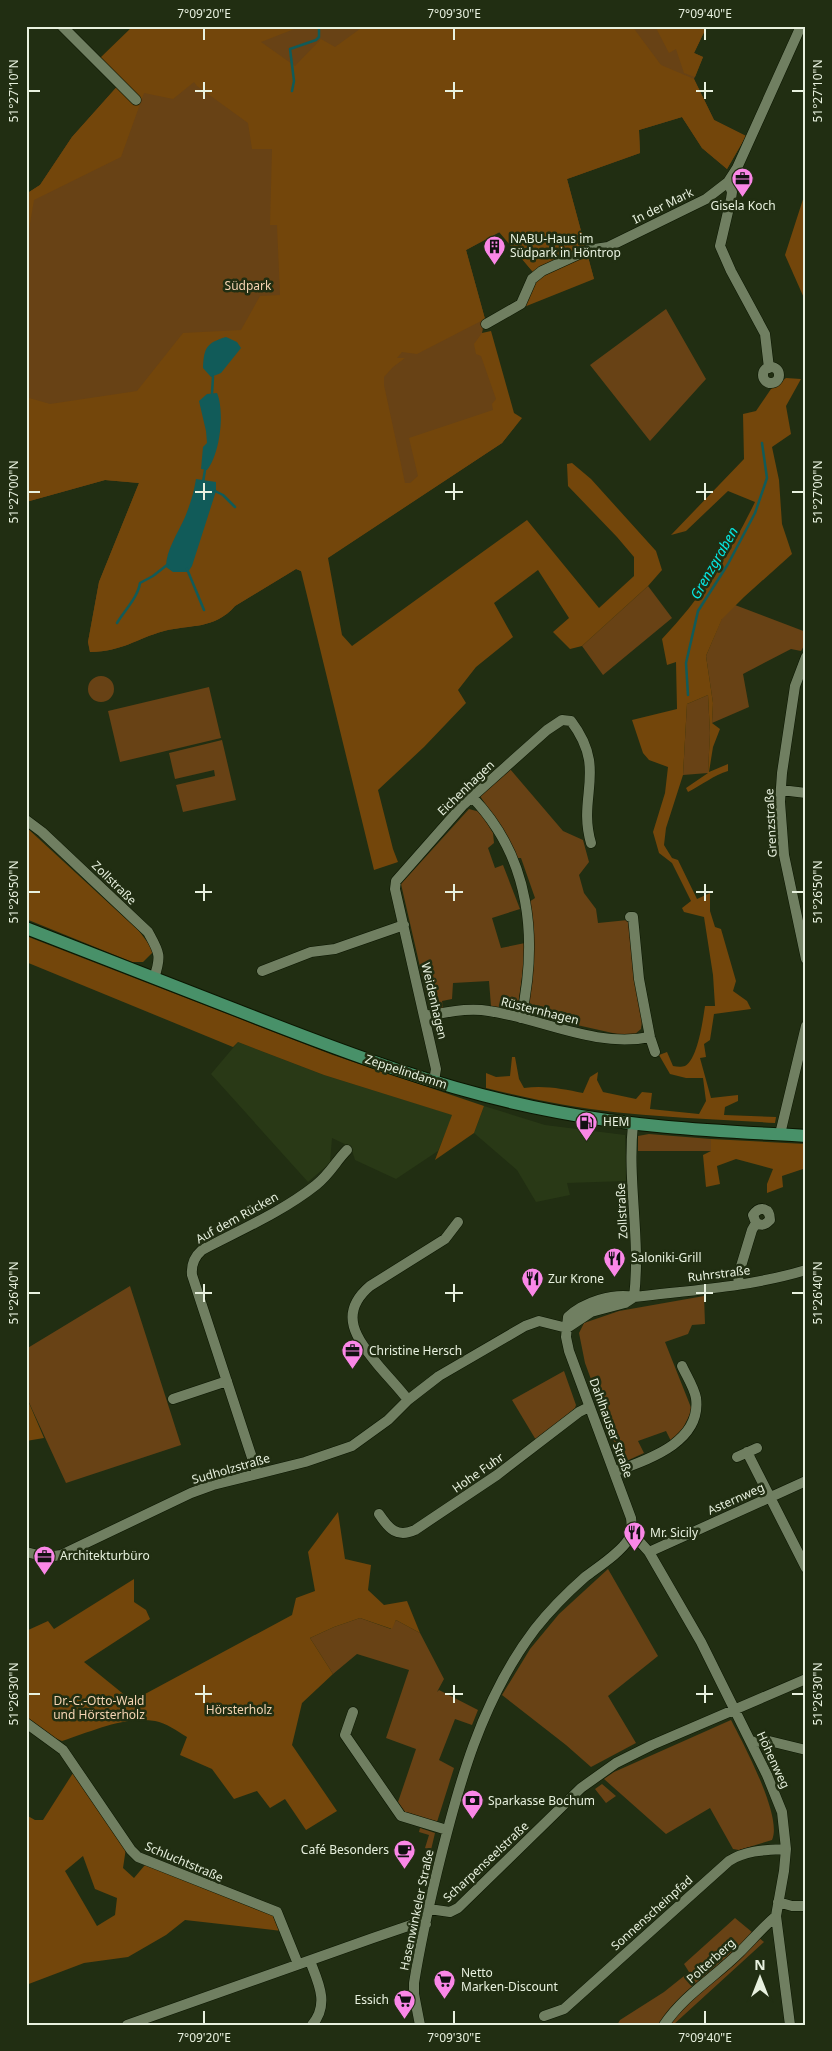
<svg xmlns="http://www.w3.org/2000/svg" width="832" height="2051" font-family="'Noto Sans',sans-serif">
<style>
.built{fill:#293916}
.green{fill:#684215}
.forest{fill:#73460b;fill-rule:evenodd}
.water{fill:#115b59}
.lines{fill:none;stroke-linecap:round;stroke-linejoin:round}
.stream{stroke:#115b59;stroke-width:2.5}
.minor-casing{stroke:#0b1600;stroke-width:11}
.major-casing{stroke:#0b1600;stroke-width:14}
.minor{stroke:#707f61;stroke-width:10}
.major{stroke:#489169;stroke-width:12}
.ticks{fill:none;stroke:#e8f1df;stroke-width:2}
.labels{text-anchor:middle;stroke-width:5;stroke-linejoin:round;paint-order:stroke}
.street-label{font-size:12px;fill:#e8f1df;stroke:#212e12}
.poi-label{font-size:12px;fill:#e8f1df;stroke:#212e12;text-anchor:start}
.park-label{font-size:12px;fill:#f5d4b3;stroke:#212e12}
.water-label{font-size:14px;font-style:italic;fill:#06e7e2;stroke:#212e12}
.neatline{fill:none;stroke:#e8f1df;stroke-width:2}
.ticks-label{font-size:12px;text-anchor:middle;fill:#e8f1df}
</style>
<rect width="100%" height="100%" fill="#212e12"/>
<path class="built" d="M238,1042l86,33 129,40 -15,36 -42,28 -41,-19 -4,-13 -19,-9 -2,25 -22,19 -97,-108z
M484,1106l61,19 80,10 1,46 -59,2 3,12 -34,7 -19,-32 -43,-37z"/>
<path class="green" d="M133,26h574l-13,27 9,4 -9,22 20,41 32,16 -19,33 -25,-21 -20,-31 -43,13 1,23 -73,26 27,100 -56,-1 -38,-46 -34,18 19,69 -3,14 34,92 -14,18 -199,131 -2,-3 -5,-2 -61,37c-21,24 -44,18 -71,25 -29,8 -40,20 -74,21l-2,-10 11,-60 40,-99 -34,-3 -79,22v-308l14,-9 32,-48 50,-56z
M666,309l40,70 -56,62 -60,-76z
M648,586l24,32 -69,57 -21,-29z
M735,605l71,27v10l-5,9 -10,-2 -48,25 6,33 -37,16 1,-20 -7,-47 16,-38z
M88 689a13 13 0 1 1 26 0a13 13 0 1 1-26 0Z
M209,687l12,51 -101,24 -12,-51z
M708,695l2,38 -2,40 -25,2 4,-71z
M222,740l14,60 -53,12 -7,-27 39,-9 -1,-6 -39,9 -6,-26z
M510,769l53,62 20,9 6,22 -10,13 5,18 12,16 2,14 30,-3 14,101 -1,8 -6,5h-18l-89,-20 -1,-5c5,-37 8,-71 2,-107l6,-4 -14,-40h-6l-12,-28 -23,-34z
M469,809l11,3 13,21 1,10 -6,5 7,20 8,-3 17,44 -28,9 9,30 24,-5 -1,20 -6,42 -4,4 -6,1 -17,-4 -2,-25 -36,2 -1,16 -10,2 1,7 -10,2 -4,-4 -28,-122z
M649,1134l62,5v12h-73v-15z
M130,1286l51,159 -115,38 -40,-87v-47z
M704,1296l1,28 -13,1 -4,9 -23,8 27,68 -9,18 -12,13 -5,-10 -28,10 6,12 -22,10 -37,-100 -6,-30 5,-10 35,-12z
M564,1371l12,34 -1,3 -39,32 -24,-40z
M608,1569l50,87 -50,40 28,47 -45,24 -25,-22 -64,-50 28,-46 29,-35z
M360,1618l31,11 5,-9 24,13 24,46 -7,13 2,-2 39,20 -6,15 -17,-6 -16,41 15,8 -17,54 -32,-10 -7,-10 18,-53 -30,-11 23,-68 -52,-16 -24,20 -23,-36 24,-11z
M731,1720c12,23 52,97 41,120l-33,10 -6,-1 -23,-41 -44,26 -62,-55 10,-7z
M602,1784l14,12 -10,7 -11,-14z
M420,1828l15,5 -4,17 -6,-2 4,-13 -10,-3z
M735,1918l29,24 -91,83h-56l3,-5 44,-28 25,-20 -5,-8z"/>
<path class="forest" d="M133,26h169l-41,16 34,24 26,-27 14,8 29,-21h268l29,39 33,14 20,41 32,16 -19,33 -25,-21 -20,-31 -43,13 1,23 -73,26 27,100 -70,28 14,-29 -39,-46 -33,18 19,69 -68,35 -15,-2 -5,6h8l-12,9 -9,10v8l21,98h5l8,-7 -9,-38 84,-28 -1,-6 4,-5 -15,-43 -5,-2 -2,-10 8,-11 9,-2 23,82 8,5 -20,25 -174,115 14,77 10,11 175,-126 72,88 35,-32v-19l-17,-20 -49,-51 -1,-22 5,-1 19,16 65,72 6,19 -14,16 -66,60 -12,3 -17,-17 16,-14 -31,-48 -44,33 19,34 -37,30 -18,23 8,13 -42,44 -46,43 15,59 5,13 -24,8 -73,-299 -5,-2 -61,37c-21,24 -44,18 -71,25 -29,8 -40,20 -74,21l-2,-10 11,-60 40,-99 -34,-3 -79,22v-105l24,7 87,-13 46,-58 58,-3 19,-34 20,-1 -3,-70h-7l2,-76h-20l-4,-26 -51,-37 -3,-4 -21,17 -29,-6 -23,64 -87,43 -8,47v-53l14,-9 32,-48 50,-56 -23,-22z
M655,26h52l-13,27 9,4 -8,20 -11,-4 -8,-24 -7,4z
M806,190v133l-2,-25 -19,-43z
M786,378l15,1 -15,27 5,28 -19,13 7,33 3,44 10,30 -48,43 -22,22 -16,37 7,47 -1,20 8,6 -7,18 -4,25 19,-8v7c-14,4 -26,14 -40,21l-2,-4 22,-15 2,-40 -2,-38 -21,9 -4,71 -17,53 -2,17 8,13 6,2 19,39 13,-6v18l5,16 6,2 15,52 -3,10 14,10 4,8 -37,5 -4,26 -6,4 2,13 -6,1 11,40 27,-3v6l-13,6 -1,8 52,2 -1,6c-75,-5 -152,-6 -226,-21 -22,-4 -42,-9 -63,-14v-15l10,4 14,-1 2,-19h3l4,22 5,9c20,-3 40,1 59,5l7,-16 8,-5 -1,8 6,12 33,7 6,-7 10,1 -2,16 49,5 7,-13 -3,-23h-17l-16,-4 -11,-19 8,-3 6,14c4,1 9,1 12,0 13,-7 18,-47 20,-60h10l-2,-31 -9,-58 -20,-5 -2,-4 9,-7 -19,-38 -13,-10 -6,-21 12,-39 3,-26 -19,-7 -6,-7 -11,-33 45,-11 -1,-47 -9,3 -5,-26c39,-41 69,-87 93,-137l-27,-11 -42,40 -15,4 73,-76 -1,-45 13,-3 15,-22z
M26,827l113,104 15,20 -11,11h-11l-106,-43z
M26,936l307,119 151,51 -10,27 -39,27 17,-45 -128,-40 -86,-33 -5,5 -207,-85z
M711,1139l95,5v24l-24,8 1,11 -16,6v-9l6,-15 -37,-10 -19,7 3,18 -14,3 -3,-32 8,-4z
M26,1396l18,42 -18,3z
M338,1512l7,47 26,6 -3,25 16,15 23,-4 13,32 -24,-13 -4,9 -32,-11 -26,9 -24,11 23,36 -31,29 -10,42 45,66 -31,19 -21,-31 -15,9 -13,-17 -23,8 -22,-30 -32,-14 7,-18c-10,-6 -21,-14 -32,-16 -32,-5 -64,11 -93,20l-36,-15v-95l22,-10 6,8 80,-50v23l12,8 4,9 -66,43 48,39 160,-86 4,-17 19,-7 -7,-39z
M73,1773l53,75 -3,20 11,10 11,-13 126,48 11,18 -97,-11 -19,15 -38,22 -44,6 -58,22v-170l9,5h8zM83,1856l12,33 22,9 -2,17 -18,11 -32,-55z"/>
<path class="water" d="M226,337l11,5 4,6 -20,25 -10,4 -8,-9c1,-20 3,-25 23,-31z
M217,393c8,19 3,61 -10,77l-6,-1 2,-22 4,-4 -1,-12 -7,-30 8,-7z
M196,479l20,3v9l-24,75 -4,6h-15l-7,-5c0,-17 12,-34 19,-50 5,-12 9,-25 11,-38z"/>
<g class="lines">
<path class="stream" d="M292,91l2,-10 -4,-32 26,-9 3,-3v-11
M212,393l1,-16
M203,482l2,-12
M215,491l8,4 12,12
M187,569l17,41
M117,623c8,-13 21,-26 23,-40l13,-7 14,-11
M688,695l-2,-32 12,-52 30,-47 27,-51 12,-35 -5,-35"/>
<defs>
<path id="minor" d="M62,26l74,74
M728,182l4,10 -1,7 -11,47 11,25 34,63 4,34
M486,324l35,-20 11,-25 10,-8 46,-21 20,-3 98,-48 22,-17 9,-14 64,-142
M763 375a8 8 0 1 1 16 0a8 8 0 1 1-16 0Z
M806,657l-11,29 -13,87 -2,29 4,53 22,104
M781,790l25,3
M472,797c59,61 66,142 49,221
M26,820l16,12 106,100c11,20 14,23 6,46
M630,917h3l6,62 11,58 5,15
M262,971l49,-19 24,-3 69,-24
M424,1016c22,-3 43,-9 65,-5 54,8 106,37 161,26
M434,1081l2,-12 -41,-180 1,-8 67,-76 84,-75 15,-10 9,1c37,49 6,74 20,122
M633,1124c-6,58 8,115 1,173
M780,1134l26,-108
M739,1284l-1,-8 14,-46 4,-7c6,3 9,2 14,-3 0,-12 -10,-15 -17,-5l3,8
M567,1328l24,-16 34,-9 9,-6
M173,1399l54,-18
M408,1400c-9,-12 -20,-23 -30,-35 -21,-26 -41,-51 -8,-79l75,-47 13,-17
M747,1452l59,116
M737,1457l20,-9
M614,1472c32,-12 88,-29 82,-74 -2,-11 -10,-23 -14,-32
M257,1473l-65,-198c-1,-10 2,-18 10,-25 38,-20 80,-38 114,-65 14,-11 20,-24 31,-35
M379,1514c10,15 18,24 36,16l82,-55 82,-63 10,-5
M630,1536l10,6 9,10 52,90 66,133 15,37 4,37 -2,22 -8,45 14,109
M26,1552l20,5 15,-2 130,-62 22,-8 92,-23 47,-16 36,-26 20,-20 31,-24 86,-50 14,-5 28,7
M649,1552l157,-71
M353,1712l-8,23 56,81 46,14
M26,1723l37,27 68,100 7,7 139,55 21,52
M751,1742l18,-1 37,9
M778,1902l14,4h14
M429,1909l21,3 8,-4 123,-120 35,-25 36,-18 154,-66
M310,1961c8,21 20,43 2,64
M544,2016l20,-7 165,-148c17,-11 37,-11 57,-12
M127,2025l246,-87 41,-14h12
M420,2025l-6,-31v-11c6,-37 14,-74 23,-111 21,-86 44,-172 98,-243 15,-19 33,-37 50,-52 13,-10 35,-24 43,-37 4,-7 4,-15 3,-22l-62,-167 -3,-14 2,-20c16,-15 45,-24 66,-20 58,-7 116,-10 172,-27
M664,2025c20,-30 51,-48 76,-73 12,-12 23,-25 36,-36"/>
<path id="major" d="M26,928c71,28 142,55 213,83 104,41 209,81 319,101 82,16 165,19 248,24"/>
</defs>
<use href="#minor" class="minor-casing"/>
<use href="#major" class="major-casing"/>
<use href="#minor" class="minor"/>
<use href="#major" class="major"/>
</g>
<path class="ticks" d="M204,28v12M454,28v12M705,28v12M204,82v17M454,82v17M705,82v17M28,91h12M195,91h17M445,91h18M696,91h17M792,91h12M204,483v17M454,483v17M705,483v17M28,492h12M195,492h17M445,492h18M696,492h17M792,492h12M204,884v17M454,884v17M705,884v17M28,892h12M195,892h17M445,892h18M696,892h17M792,892h12M204,1284v18M454,1284v18M705,1284v18M28,1293h12M195,1293h17M445,1293h18M696,1293h17M792,1293h12M204,1685v18M454,1685v18M705,1685v18M28,1694h12M195,1694h17M445,1694h18M696,1694h17M792,1694h12M204,2011v13M454,2011v13M705,2011v13"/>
<defs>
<symbol id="office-pin" viewBox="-11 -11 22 30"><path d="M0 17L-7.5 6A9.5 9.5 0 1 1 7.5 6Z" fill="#fa87e7" stroke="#212e12"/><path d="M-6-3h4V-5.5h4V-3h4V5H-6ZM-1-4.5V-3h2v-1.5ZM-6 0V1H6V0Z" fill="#111"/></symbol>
<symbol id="building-pin" viewBox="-11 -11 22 30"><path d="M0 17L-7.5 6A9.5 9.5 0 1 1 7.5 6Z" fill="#fa87e7" stroke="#212e12"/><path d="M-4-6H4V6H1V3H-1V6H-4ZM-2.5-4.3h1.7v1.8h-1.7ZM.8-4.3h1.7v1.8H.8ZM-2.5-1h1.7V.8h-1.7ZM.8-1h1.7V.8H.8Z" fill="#111"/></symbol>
<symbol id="fuel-pin" viewBox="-11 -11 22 30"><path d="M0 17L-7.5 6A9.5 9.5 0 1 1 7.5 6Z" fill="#fa87e7" stroke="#212e12"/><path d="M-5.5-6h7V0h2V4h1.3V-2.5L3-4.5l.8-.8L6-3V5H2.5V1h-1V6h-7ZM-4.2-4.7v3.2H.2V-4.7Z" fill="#111"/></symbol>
<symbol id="restaurant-pin" viewBox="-11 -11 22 30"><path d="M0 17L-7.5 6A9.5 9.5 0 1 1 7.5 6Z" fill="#fa87e7" stroke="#212e12"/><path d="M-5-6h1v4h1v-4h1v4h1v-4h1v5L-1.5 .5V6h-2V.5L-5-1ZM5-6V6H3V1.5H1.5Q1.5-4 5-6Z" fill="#111"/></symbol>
<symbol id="bank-pin" viewBox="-11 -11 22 30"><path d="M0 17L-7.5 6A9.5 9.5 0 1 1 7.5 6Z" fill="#fa87e7" stroke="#212e12"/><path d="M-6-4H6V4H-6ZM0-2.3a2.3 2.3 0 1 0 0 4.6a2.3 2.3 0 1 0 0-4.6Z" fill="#111"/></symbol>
<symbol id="cafe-pin" viewBox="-11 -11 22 30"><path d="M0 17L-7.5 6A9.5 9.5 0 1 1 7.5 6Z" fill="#fa87e7" stroke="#212e12"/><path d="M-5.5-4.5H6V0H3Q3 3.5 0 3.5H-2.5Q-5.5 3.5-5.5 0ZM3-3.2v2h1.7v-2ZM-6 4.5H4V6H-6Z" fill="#111"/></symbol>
<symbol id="supermarket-pin" viewBox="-11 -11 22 30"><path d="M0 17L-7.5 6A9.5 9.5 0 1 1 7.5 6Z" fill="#fa87e7" stroke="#212e12"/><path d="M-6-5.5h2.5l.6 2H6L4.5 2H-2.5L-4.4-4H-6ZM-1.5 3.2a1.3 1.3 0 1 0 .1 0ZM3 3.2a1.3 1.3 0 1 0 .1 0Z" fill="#111"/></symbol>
</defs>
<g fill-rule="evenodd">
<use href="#office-pin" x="730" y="166" width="25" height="34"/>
<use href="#building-pin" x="482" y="234" width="25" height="34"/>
<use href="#fuel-pin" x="574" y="1110" width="25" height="34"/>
<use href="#restaurant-pin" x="602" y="1246" width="25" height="34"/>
<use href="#restaurant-pin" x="520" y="1266" width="25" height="34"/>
<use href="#office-pin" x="340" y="1338" width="25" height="34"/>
<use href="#restaurant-pin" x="622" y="1520" width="25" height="34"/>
<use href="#office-pin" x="32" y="1544" width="25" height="34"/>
<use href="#bank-pin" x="460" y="1788" width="25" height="34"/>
<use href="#cafe-pin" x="392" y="1838" width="25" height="34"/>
<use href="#supermarket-pin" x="432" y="1968" width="25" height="34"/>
<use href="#supermarket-pin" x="392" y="1988" width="25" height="34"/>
</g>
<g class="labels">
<g class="street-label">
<text transform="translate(663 206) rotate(-26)" y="4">In der Mark</text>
<text transform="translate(466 788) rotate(-44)" y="4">Eichenhagen</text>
<text transform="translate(771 823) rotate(-93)" y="4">Grenzstraße</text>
<text transform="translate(114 883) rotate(44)" y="4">Zollstraße</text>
<text transform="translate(434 1001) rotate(77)" y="4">Weidenhagen</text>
<text transform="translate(540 1011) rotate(14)" y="4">Rüsternhagen</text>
<text transform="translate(406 1072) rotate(18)" y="4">Zeppelindamm</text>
<text transform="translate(622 1211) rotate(-93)" y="4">Zollstraße</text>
<text transform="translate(237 1218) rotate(-29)" y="4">Auf dem Rücken</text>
<text transform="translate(719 1274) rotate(-7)" y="4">Ruhrstraße</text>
<text transform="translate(611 1428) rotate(70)" y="4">Dahlhauser Straße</text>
<text transform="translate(231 1469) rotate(-16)" y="4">Sudholzstraße</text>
<text transform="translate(478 1473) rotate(-35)" y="4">Hohe Fuhr</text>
<text transform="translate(736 1499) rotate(-24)" y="4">Asternweg</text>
<text transform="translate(773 1760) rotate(65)" y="4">Höhenweg</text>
<text transform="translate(184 1862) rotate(23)" y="4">Schluchtstraße</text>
<text transform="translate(486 1862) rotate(-43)" y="4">Scharpenseelstraße</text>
<text transform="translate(417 1910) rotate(-78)" y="4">Hasenwinkeler Straße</text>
<text transform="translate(652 1913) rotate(-42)" y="4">Sonnenscheinpfad</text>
<text transform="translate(711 1961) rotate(-42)" y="4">Polterberg</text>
</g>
<g class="poi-label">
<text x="743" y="210" text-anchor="middle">Gisela Koch</text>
<text x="510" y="243">NABU-Haus im<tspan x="510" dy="14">Südpark in Höntrop</tspan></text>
<text x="603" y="1126">HEM</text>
<text x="631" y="1262">Saloniki-Grill</text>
<text x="548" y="1283">Zur Krone</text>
<text x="369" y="1355">Christine Hersch</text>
<text x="650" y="1537">Mr. Sicily</text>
<text x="60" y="1560">Architekturbüro</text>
<text x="488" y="1805">Sparkasse Bochum</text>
<text x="389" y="1854" text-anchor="end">Café Besonders</text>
<text x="461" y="1977">Netto<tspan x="461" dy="14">Marken-Discount</tspan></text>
<text x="389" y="2004" text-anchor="end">Essich</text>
</g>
<g class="park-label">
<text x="248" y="290">Südpark</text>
<text x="99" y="1705">Dr.-C.-Otto-Wald<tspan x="99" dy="14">und Hörsterholz</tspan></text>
<text x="239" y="1714">Hörsterholz</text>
</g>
<g class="water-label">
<text transform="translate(714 563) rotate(-60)" y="5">Grenzgraben</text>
</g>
</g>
<rect width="832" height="2051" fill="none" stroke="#212e12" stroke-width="55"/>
<g transform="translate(760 1978)" stroke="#212e12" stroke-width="4" paint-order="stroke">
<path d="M0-4L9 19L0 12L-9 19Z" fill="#e8f1df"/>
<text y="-8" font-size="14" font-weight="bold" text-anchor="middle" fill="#e8f1df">N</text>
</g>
<rect x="28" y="28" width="776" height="1996" class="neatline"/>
<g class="ticks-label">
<text x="204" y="18">7°09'20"E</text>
<text x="454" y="18">7°09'30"E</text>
<text x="705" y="18">7°09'40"E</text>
<text transform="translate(14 91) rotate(-90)" y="4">51°27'10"N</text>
<text transform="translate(818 91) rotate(-90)" y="4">51°27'10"N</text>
<text transform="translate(14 492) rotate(-90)" y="4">51°27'00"N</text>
<text transform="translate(818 492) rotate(-90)" y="4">51°27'00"N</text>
<text transform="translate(14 892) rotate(-90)" y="4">51°26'50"N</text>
<text transform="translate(818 892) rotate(-90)" y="4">51°26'50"N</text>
<text transform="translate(14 1293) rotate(-90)" y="4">51°26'40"N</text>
<text transform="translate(818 1293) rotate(-90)" y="4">51°26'40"N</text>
<text transform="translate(14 1694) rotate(-90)" y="4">51°26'30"N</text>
<text transform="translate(818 1694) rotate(-90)" y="4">51°26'30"N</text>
<text x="204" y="2042">7°09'20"E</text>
<text x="454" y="2042">7°09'30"E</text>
<text x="705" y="2042">7°09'40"E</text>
</g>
</svg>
